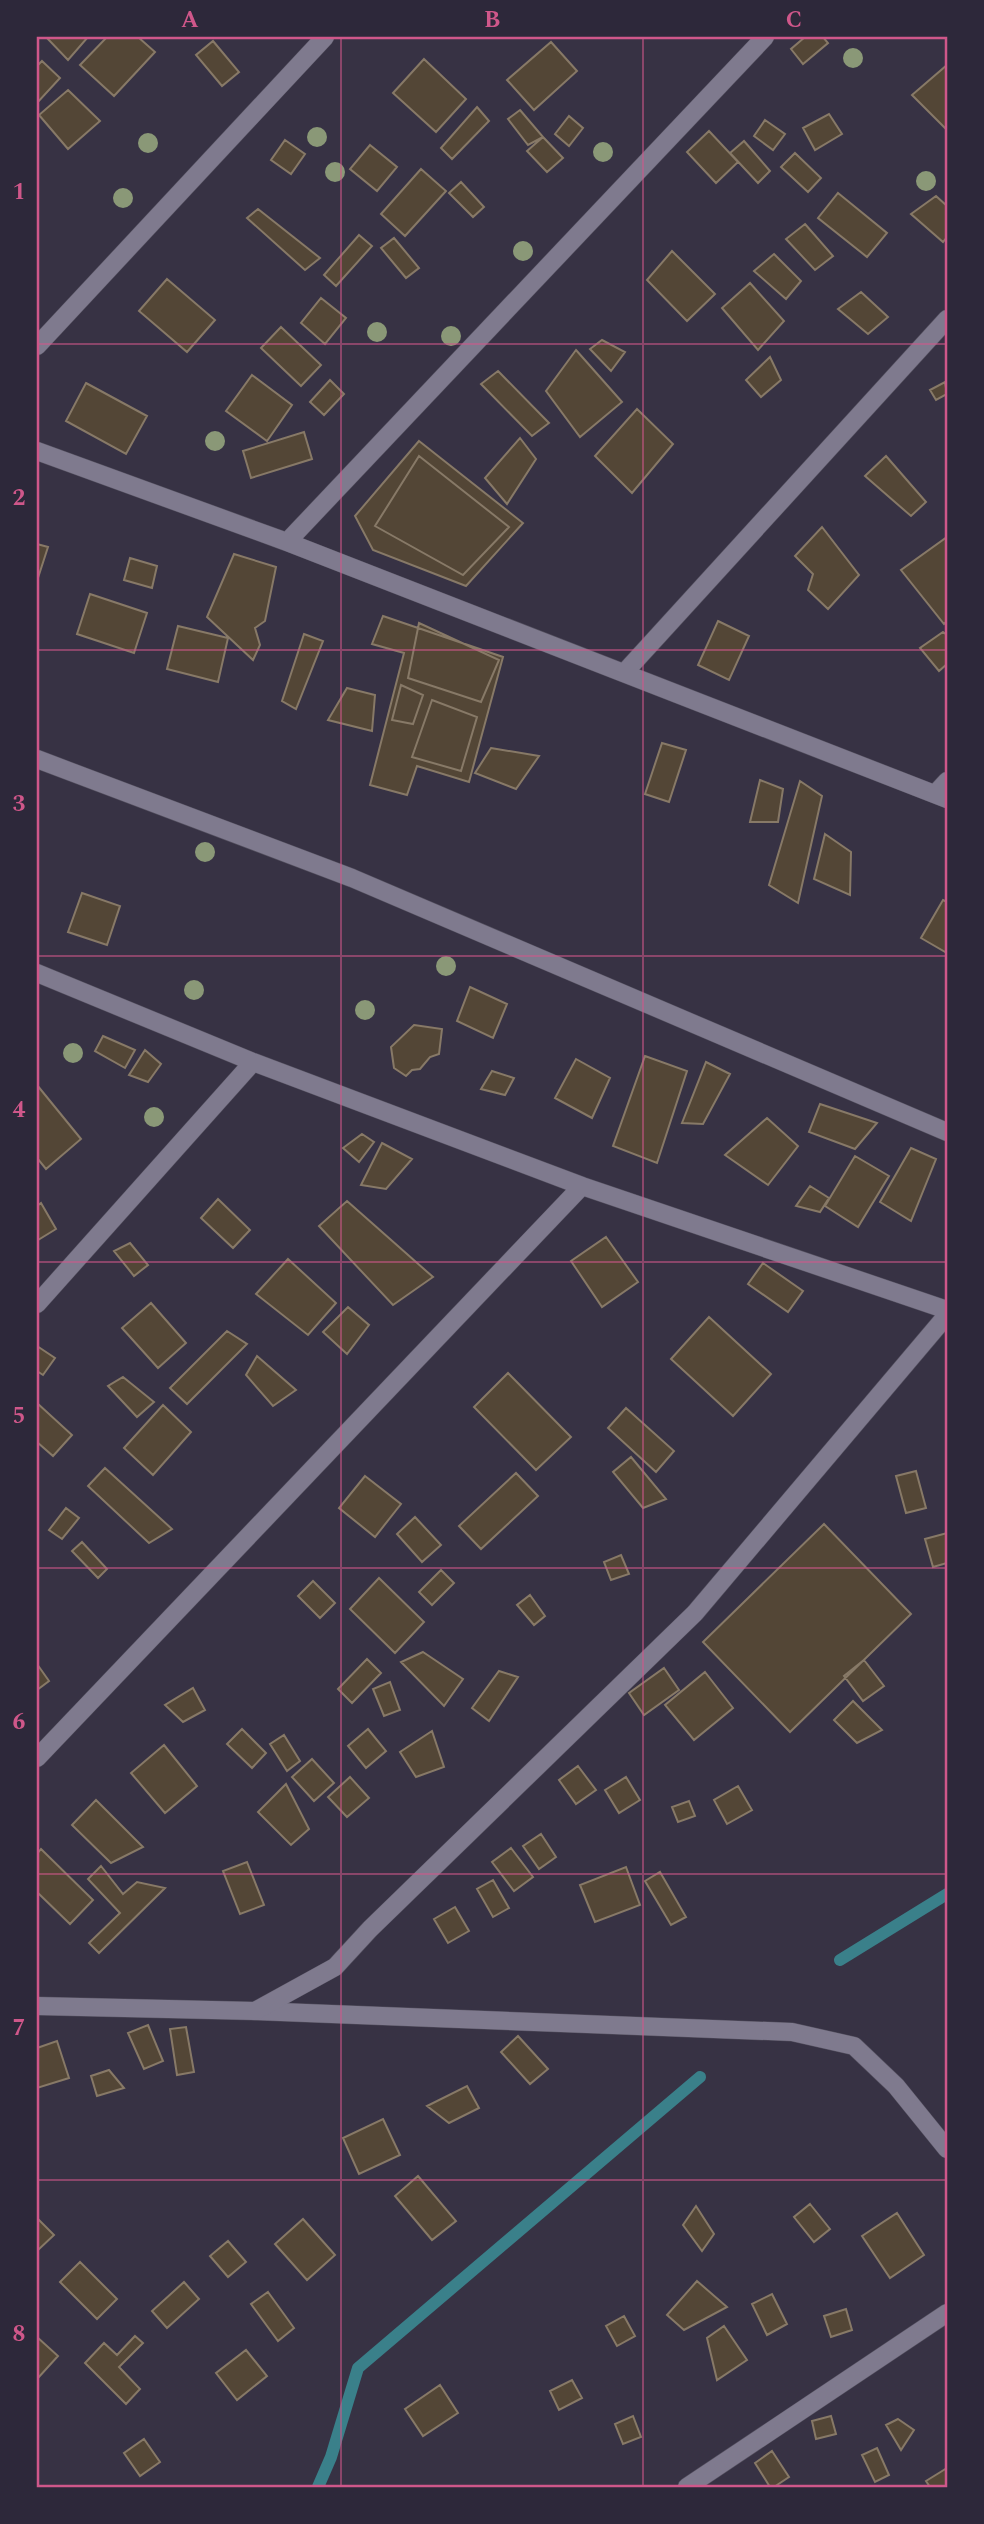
<svg xmlns="http://www.w3.org/2000/svg" width="984" height="2524" font-family="Spectral,serif">
<style>
.lines{fill:none;stroke-linecap:round;stroke-linejoin:round}
.stream{stroke:#3a808a;stroke-width:12}
.building{fill:#534636;stroke:#877967;stroke-width:2}
.service-casing{stroke:#54505f;stroke-width:19}
.minor-casing{stroke:#54505f;stroke-width:19}
.service{stroke:#7f7a8e;stroke-width:18}
.minor{stroke:#7f7a8e;stroke-width:18}
.tree{fill:#8a9877}
.grid{fill:none;stroke:#cf578a;stroke-width:2;stroke-opacity:0.55}
.neatline{fill:none;stroke:#cf578a;stroke-width:2.5}
.grid-label{font-size:23px;text-anchor:middle;font-weight:bold;fill:#cf578a}
</style>
<rect width="100%" height="100%" fill="#373244"/>
<g class="lines">
<path class="stream" d="M840,1960l107,-66
M318,2487l13,-30 27,-89 342,-291"/>
</g>
<path class="building" d="M46,37h42l-20,23z
M107,37h31l17,15 -41,44 -34,-31z
M805,37h18l5,6 -25,21 -12,-15z
M213,41l26,31 -17,14 -26,-31z
M551,42l26,29 -43,39 -27,-30z
M424,59l42,40 -30,33 -43,-39z
M42,61l18,17 -23,25v-37z
M947,65v65l-35,-35z
M68,90l32,31 -32,28 -29,-34z
M477,107l12,14 -37,38 -11,-11z
M520,110l23,27 -15,8 -20,-26z
M829,114l13,20 -27,16 -12,-22z
M569,116l14,12 -14,18 -14,-12z
M765,120l20,14 -12,16 -19,-14z
M709,131l29,31 -22,21 -29,-31z
M543,137l20,21 -16,14 -20,-21z
M285,140l20,14 -14,20 -20,-14z
M744,141l26,30 -12,12 -28,-30z
M370,145l27,22 -20,24 -27,-22z
M795,153l26,25 -13,14 -27,-25z
M421,169l25,22 -41,45 -24,-22z
M461,182l23,25 -11,10 -24,-24z
M838,193l49,40 -20,24 -49,-39z
M936,196l11,10v31l-4,5 -32,-28z
M258,209l62,49 -15,12 -58,-52z
M805,224l28,32 -18,14 -29,-31z
M359,235l13,11 -36,40 -12,-11z
M394,238l25,30 -13,10 -25,-30z
M672,251l43,43 -28,27 -40,-41z
M774,254l27,27 -15,18 -32,-28z
M167,279l48,41 -28,32 -48,-41z
M750,283l34,38 -26,29 -36,-42z
M861,292l27,25 -20,17 -30,-25z
M321,298l25,20 -21,26 -24,-21z
M281,327l40,38 -20,21 -40,-38z
M602,340l23,12 -14,19 -21,-22z
M576,350l46,52 -42,35 -34,-46z
M770,357l11,23 -20,17 -15,-17z
M498,371l51,52 -17,13 -51,-52z
M252,375l40,30 -25,36 -41,-30z
M330,380l14,14 -20,21 -14,-13z
M945,382l2,12 -11,6 -6,-10z
M86,383l61,33 -21,38 -60,-33z
M637,409l36,35 -41,49 -37,-37z
M304,432l8,27 -61,19 -8,-27z
M520,438l16,21 -29,45 -22,-26z
M419,441l104,82 -57,63 -93,-36 -18,-34z
M419,456l90,71 -46,48 -88,-49z
M886,456l40,46 -15,14 -46,-40z
M822,527l37,48 -31,34 -20,-19 5,-16 -18,-18z
M947,537v84l-3,3 -43,-54z
M37,544l11,3 -11,34z
M234,554l42,13 -11,54 -10,7 5,17 -7,15 -46,-43z
M130,558l27,8 -5,22 -28,-8z
M90,594l57,19 -13,40 -57,-19z
M383,616l120,41 -34,125 -52,-16 -10,29 -37,-10 34,-132 -32,-9z
M718,621l31,15 -20,44 -31,-15z
M419,623l80,37 -18,42 -73,-24z
M178,626l50,12 -10,44 -51,-13z
M943,632l4,3v29l-8,7 -19,-23z
M304,634l19,7 -27,68 -14,-8z
M401,685l22,10 -10,29 -21,-4z
M347,688l28,7 -3,36 -44,-11z
M432,700l45,17 -16,54 -49,-14z
M662,743l24,7 -17,52 -24,-8z
M491,748l48,8 -23,33 -41,-16z
M760,780l23,9 -5,33h-28z
M800,781l22,15 -24,107 -29,-18z
M825,834l26,18 -1,43 -36,-16z
M82,893l38,13 -13,39 -39,-13z
M943,900l4,2v51l-26,-15z
M470,987l37,17 -14,34 -36,-17z
M414,1025l28,4 -3,25 -9,3 -10,12 -8,1 -6,6 -12,-8 -3,-21z
M103,1036l32,14 -10,18 -30,-17z
M145,1050l16,14 -13,18 -19,-7z
M645,1056l42,15 -30,92 -44,-17z
M576,1059l34,19 -18,40 -37,-20z
M706,1062l24,12 -27,50 -21,-1z
M492,1071l22,7 -9,17 -24,-6z
M37,1085l44,54 -35,30 -9,-11z
M820,1104l57,19 -22,26 -46,-17z
M767,1118l31,28 -30,39 -43,-30z
M362,1134l12,8 -15,20 -16,-14z
M382,1143l30,16 -26,30 -25,-4z
M911,1148l25,11 -25,62 -31,-19z
M855,1156l34,20 -31,51 -33,-21z
M810,1186l19,12 -9,14 -24,-6z
M218,1199l32,31 -17,18 -32,-30z
M347,1201l86,76 -40,28 -74,-79z
M41,1203l15,26 -18,11 -1,-34z
M606,1237l32,45 -36,25 -31,-46z
M130,1243l18,22 -14,11 -20,-25z
M288,1259l48,44 -28,32 -52,-41z
M763,1263l40,28 -15,21 -40,-28z
M151,1303l35,40 -28,25 -36,-40z
M348,1307l21,18 -22,29 -24,-22z
M709,1317l62,57 -38,42 -62,-57z
M227,1331l20,13 -60,60 -17,-16z
M37,1346l18,12 -12,17 -6,-4z
M257,1356l39,34 -23,16 -27,-31z
M508,1373l63,64 -35,33 -62,-63z
M123,1377l31,25 -17,15 -29,-31z
M37,1403l35,32 -19,21 -16,-14z
M163,1405l28,27 -38,43 -29,-27z
M626,1408l48,43 -18,21 -48,-44z
M631,1457l35,42 -23,9 -30,-36z
M105,1468l67,61 -23,14 -61,-57z
M916,1471l10,37 -20,5 -10,-37z
M516,1473l22,23 -57,53 -22,-23z
M365,1476l36,28 -26,33 -36,-29z
M66,1508l13,10 -17,21 -13,-9z
M415,1517l26,28 -19,17 -25,-28z
M824,1524l87,90 -121,118 -87,-90z
M947,1533v30l-14,4 -8,-28z
M82,1542l25,27 -9,9 -26,-27z
M621,1555l8,19 -18,6 -7,-18z
M441,1570l13,13 -22,22 -13,-13z
M379,1578l45,44 -29,31 -45,-44z
M313,1581l22,22 -15,15 -22,-22z
M530,1595l15,21 -11,9 -17,-20z
M423,1652l40,27 -19,27 -43,-44z
M367,1659l14,14 -29,30 -14,-14z
M864,1660l20,26 -21,15 -19,-25z
M37,1664l12,17 -12,9z
M664,1668l15,22 -35,25 -15,-22z
M499,1671l19,6 -29,44 -17,-13z
M705,1672l28,36 -39,32 -29,-35z
M390,1682l10,28 -16,6 -11,-27z
M193,1688l12,22 -22,12 -18,-17z
M853,1701l29,29 -25,13 -23,-23z
M242,1729l24,24 -14,15 -25,-24z
M368,1729l18,22 -20,17 -18,-22z
M432,1731l12,36 -28,10 -16,-25z
M284,1735l16,26 -13,10 -17,-27z
M164,1745l33,41 -32,27 -34,-40z
M312,1759l22,24 -20,18 -22,-24z
M578,1766l18,24 -20,14 -17,-24z
M350,1777l19,21 -22,19 -19,-20z
M626,1777l14,23 -21,13 -14,-23z
M286,1784l23,45 -18,16 -33,-33z
M738,1786l14,24 -25,14 -13,-24z
M96,1800l47,47 -32,16 -39,-38z
M689,1801l6,15 -17,6 -6,-15z
M541,1834l15,23 -17,12 -16,-23z
M511,1848l22,29 -19,14 -22,-29z
M41,1849l52,51 -23,24 -33,-32v-38z
M247,1862l17,43 -24,9 -17,-43z
M101,1866l22,28 14,-12 28,6 -66,65 -10,-10 31,-30 -32,-34z
M626,1867l14,38 -45,17 -15,-37z
M660,1872l26,45 -15,8 -26,-44z
M493,1880l16,28 -16,9 -16,-28z
M455,1907l14,24 -21,12 -14,-24z
M148,2025l15,36 -19,8 -16,-36z
M186,2027l8,45 -17,3 -7,-46z
M518,2036l30,33 -18,15 -29,-32z
M57,2041l12,37 -32,10v-40z
M109,2070l15,18 -27,8 -6,-20z
M467,2086l12,22 -30,15 -22,-17z
M383,2119l17,36 -41,19 -16,-36z
M418,2176l38,45 -24,19 -37,-44z
M810,2204l20,25 -16,13 -20,-25z
M696,2206l18,28 -12,17 -19,-26z
M897,2213l27,42 -34,23 -28,-42z
M37,2218l17,17 -17,16z
M303,2219l32,36 -28,25 -32,-36z
M228,2241l18,21 -18,15 -18,-21z
M80,2262l37,37 -20,20 -37,-37z
M697,2281l30,26 -43,23 -17,-15z
M184,2282l15,17 -32,29 -15,-17z
M268,2292l26,36 -16,13 -27,-37z
M772,2294l15,30 -20,11 -15,-31z
M846,2309l6,21 -21,7 -7,-21z
M624,2316l11,20 -18,10 -11,-20z
M724,2326l23,34 -30,20 -10,-42z
M135,2336l8,7 -24,24 21,22 -14,15 -41,-41 19,-20 13,12z
M37,2337l21,19 -20,22 -1,-1z
M246,2350l21,26 -30,24 -21,-27z
M572,2380l10,18 -23,12 -9,-19z
M440,2385l18,28 -35,23 -18,-27z
M633,2416l8,21 -18,7 -8,-20z
M831,2416l5,18 -20,5 -4,-18z
M898,2419l16,11 -13,20 -15,-25z
M144,2439l16,23 -20,14 -16,-23z
M877,2448l12,27 -14,7 -13,-27z
M772,2451l17,26 -15,10h-4l-15,-24z
M947,2468v19h-17l-4,-6z"/>
<g class="lines">
<defs>
<path id="service" d="M255,2011l537,21 62,14 42,40 51,63
M687,2487l260,-174"/>
<path id="minor" d="M37,346l288,-309
M37,451l250,91 660,257
M287,542l478,-505
M624,673l323,-354
M37,759l315,119 595,254
M935,794l12,-13
M37,973l216,89 329,124 365,124
M37,1304l216,-242
M37,1758l545,-572
M37,2006l218,5 80,-44 35,-38 325,-316 252,-298"/>
</defs>
<use href="#service" class="service-casing"/>
<use href="#minor" class="minor-casing"/>
<use href="#service" class="service"/>
<use href="#minor" class="minor"/>
</g>
<g class="tree">
<circle cx="853" cy="58" r="10"/>
<circle cx="317" cy="137" r="10"/>
<circle cx="148" cy="143" r="10"/>
<circle cx="603" cy="152" r="10"/>
<circle cx="335" cy="172" r="10"/>
<circle cx="926" cy="181" r="10"/>
<circle cx="123" cy="198" r="10"/>
<circle cx="523" cy="251" r="10"/>
<circle cx="377" cy="332" r="10"/>
<circle cx="451" cy="336" r="10"/>
<circle cx="215" cy="441" r="10"/>
<circle cx="205" cy="852" r="10"/>
<circle cx="446" cy="966" r="10"/>
<circle cx="194" cy="990" r="10"/>
<circle cx="365" cy="1010" r="10"/>
<circle cx="73" cy="1053" r="10"/>
<circle cx="154" cy="1117" r="10"/>
</g>
<path class="grid" d="M341,37v2450M643,37v2450M37,344h910M37,650h910M37,956h910M37,1262h910M37,1568h910M37,1874h910M37,2180h910"/>
<rect width="984" height="2524" fill="none" stroke="#2d283a" stroke-width="77"/>
<rect x="38" y="38" width="908" height="2448" class="neatline"/>
<g class="grid-label">
<text x="190" y="27">A</text>
<text x="492" y="27">B</text>
<text x="794" y="27">C</text>
<text x="19" y="199">1</text>
<text x="19" y="505">2</text>
<text x="19" y="811">3</text>
<text x="19" y="1117">4</text>
<text x="19" y="1423">5</text>
<text x="19" y="1729">6</text>
<text x="19" y="2035">7</text>
<text x="19" y="2341">8</text>
</g>
</svg>
